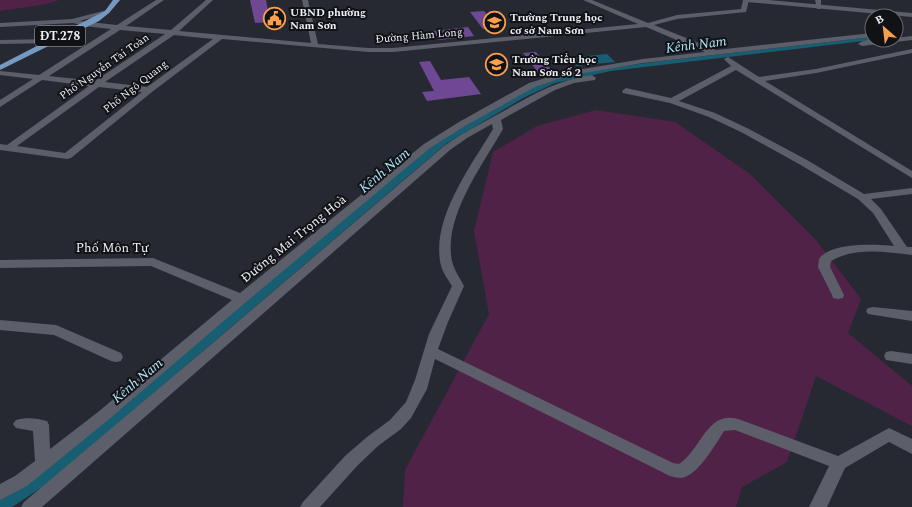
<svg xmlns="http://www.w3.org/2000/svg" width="912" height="507" font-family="Spectral,serif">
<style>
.green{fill:#512248}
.water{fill:#185e72}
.building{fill:#6f4893}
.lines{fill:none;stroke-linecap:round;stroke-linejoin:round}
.street{fill:#5c5e69;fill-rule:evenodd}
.secondary{fill:#5c5e69;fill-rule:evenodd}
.primary{fill:#7599c1;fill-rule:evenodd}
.labels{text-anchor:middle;stroke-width:4;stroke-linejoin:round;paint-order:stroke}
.far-poi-label{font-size:11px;font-weight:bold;fill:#eff0f7;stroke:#111216;text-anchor:start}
.far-street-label{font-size:11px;fill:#eff0f7;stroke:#111216}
.shield{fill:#111216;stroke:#acadb4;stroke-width:1}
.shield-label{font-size:12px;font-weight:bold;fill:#eff0f7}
.street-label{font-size:13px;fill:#eff0f7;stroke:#111216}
.water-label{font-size:14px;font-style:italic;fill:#afe5f9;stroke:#111216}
</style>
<rect width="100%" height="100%" fill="#272932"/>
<path class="green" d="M0,0h59l-12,4 -47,7z
M596,110l79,12 75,52 66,66 45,59 -13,34 64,53v40l-96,-50 -29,86 -45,25 -6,20h-333l2,-37 84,-156 -15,-83 19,-79 44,-26z"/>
<path class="water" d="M872,37v3l-261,31 -56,12 -32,15 -76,45 -400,341 -35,23h-12v-8l438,-358 97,-55 30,-11 44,-7 52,-7z
M607,54l8,8 -39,4 -8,-8z"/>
<path class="building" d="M250,0h16l4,22 -15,1z
M484,11l14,16 -15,2 -13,-17z
M468,27l6,9 -35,4 -6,-9z
M536,52l19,22 -15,1 -17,-22z
M430,61l11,19 28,-3 12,17 -54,7 -5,-9 12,-1 -15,-29z"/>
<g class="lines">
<path class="street" d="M156,0h8l-38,26 45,4 35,-30h7l-34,31 132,12 -9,-43h6l10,44 50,4h25l245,-24 -55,-24h9l56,23 29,-8 64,-6 2,-9h6l-3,12 -69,7 -23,6 62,25 156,-17v4l-229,26 -76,13 -32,11 -70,39 -35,22 -184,154 -138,118 -81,66 -27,14v-16l15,-8 20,-15 -2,-30 -17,-3 -3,-4 3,-4c9,-3 21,-2 31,1l2,4 1,24 48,-37 134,-112 -81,-34 -151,2v-8l153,-2 87,35 184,-149 35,-22 70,-39 36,-11 78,-13 62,-7 -59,-25 -253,25h-25l-146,-13 -70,53 -81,66 -4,1 -67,-9v-6l7,1 82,-59 -47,-6 -42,27v-7l33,-21 -33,-4v-4l39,4 72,-46 -27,-3 -11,-3 -73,4v-4l72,-4 35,-9 3,2 -1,1 -29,8 37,4zM120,30l45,4 -70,47 -46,-5zM174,35l39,4 -66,48 -42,-5zM99,87l43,5 -77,61 -48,-7z
M815,0h6v9h-4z
M912,36v4l-50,6 -4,-2c9,-7 27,-4 38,-4v-2z
M51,39l4,2 -1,2 -54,1v-4z
M912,49v4l-96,20 -51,8 147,90v7l-176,-108 -57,31 36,12 32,15 60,32 57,34 48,-6v6l-41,5 10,10 26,38h5v8c-27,-3 -57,-8 -81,6l-1,6 14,28 -1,3 -5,1 -5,-1 -1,-3 -14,-28 1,-8c11,-17 57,-15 75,-13l-21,-33 -15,-14 -59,-35 -58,-32 -32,-15 -39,-14 -47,-10 -1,-2 4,-3 45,10 60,-32 -7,-7 4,-2 31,20 57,-8z
M592,75l4,3 -1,2 -21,3 -19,7 -54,30 2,9c-21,37 -60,88 -51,132 2,9 8,17 12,25l-16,36 -10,27 235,114 6,1c24,-16 28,-56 62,-44l97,36 51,-28 23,11v15l-23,-12 -44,26 -18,39h-18l20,-41 -94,-36 -11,1c-9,14 -25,43 -42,47 -3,0 -8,-1 -12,-2l-235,-117 -8,30 -16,29 -10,11 -23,17 -21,20 -37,41h-20l3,-5 42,-46 22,-19 23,-17 16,-18 9,-22 14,-46 23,-48c-5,-8 -11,-16 -12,-25 -7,-45 31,-95 53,-132l-1,-5 -25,14 -17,12 -408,357h-21l3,-5 178,-150 242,-206c18,-13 38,-23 58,-34 32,-18 53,-31 90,-37z
M873,307l39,4v10l-44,-7 -2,-3 2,-3z
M0,320l56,5 65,28 2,4 -2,4 -5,1 -5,-1 -57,-26 -54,-5z
M891,351l21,3v10l-26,-4 -2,-4 2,-4z"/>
<path class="secondary" d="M744,0h25l143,13v4l-165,-15z"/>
<path class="primary" d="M113,0h7l-11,13 -10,8 -99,49v-5l93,-48 12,-6z"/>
</g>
<defs>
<symbol id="civic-ring" viewBox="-11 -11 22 22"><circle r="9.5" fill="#111216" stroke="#fa9f4e" stroke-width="1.5"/><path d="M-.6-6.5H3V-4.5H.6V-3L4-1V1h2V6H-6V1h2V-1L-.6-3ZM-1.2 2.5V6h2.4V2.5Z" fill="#fa9f4e"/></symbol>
<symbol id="school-ring" viewBox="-11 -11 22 22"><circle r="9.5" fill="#111216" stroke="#fa9f4e" stroke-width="1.5"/><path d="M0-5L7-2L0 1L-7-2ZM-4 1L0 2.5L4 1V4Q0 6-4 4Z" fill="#fa9f4e"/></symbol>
</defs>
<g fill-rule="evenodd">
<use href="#civic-ring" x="262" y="6" width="25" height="25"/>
<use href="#school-ring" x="482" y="10" width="25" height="25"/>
<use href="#school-ring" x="484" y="52" width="25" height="25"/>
</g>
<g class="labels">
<g class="far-poi-label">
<text x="290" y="16">UBND phường<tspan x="290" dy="13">Nam Sơn</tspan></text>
<text x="510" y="21">Trường Trung học<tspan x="510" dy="13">cơ sở Nam Sơn</tspan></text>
<text x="512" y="63">Trường Tiểu học<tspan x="512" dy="13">Nam Sơn số 2</tspan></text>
</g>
<g class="far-street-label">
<text transform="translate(419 35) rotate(-5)" y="4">Đường Hàm Long</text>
<text transform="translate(104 66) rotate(-35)" y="4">Phố Nguyễn Tài Toàn</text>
<text transform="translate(135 86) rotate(-38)" y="4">Phố Ngô Quang</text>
</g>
<rect class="shield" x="35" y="26" width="50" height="20" rx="3"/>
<g class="shield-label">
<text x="60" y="40">ĐT.278</text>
</g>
<g class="street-label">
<text transform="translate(293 238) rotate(-39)" y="5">Đường Mai Trọng Hoà</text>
<text x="112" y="252">Phố Môn Tự</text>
</g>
<g class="water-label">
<text transform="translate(696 44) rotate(-7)" y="5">Kênh Nam</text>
<text transform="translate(384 170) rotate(-40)" y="5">Kênh Nam</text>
<text transform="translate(137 380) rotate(-40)" y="5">Kênh Nam</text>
</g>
</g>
<g transform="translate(884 28) rotate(332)"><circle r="19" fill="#111216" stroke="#6a6b70"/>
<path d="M0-3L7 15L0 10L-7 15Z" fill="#fa9f4e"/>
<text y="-6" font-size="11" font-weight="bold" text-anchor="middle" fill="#eff0f7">B</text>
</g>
</svg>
